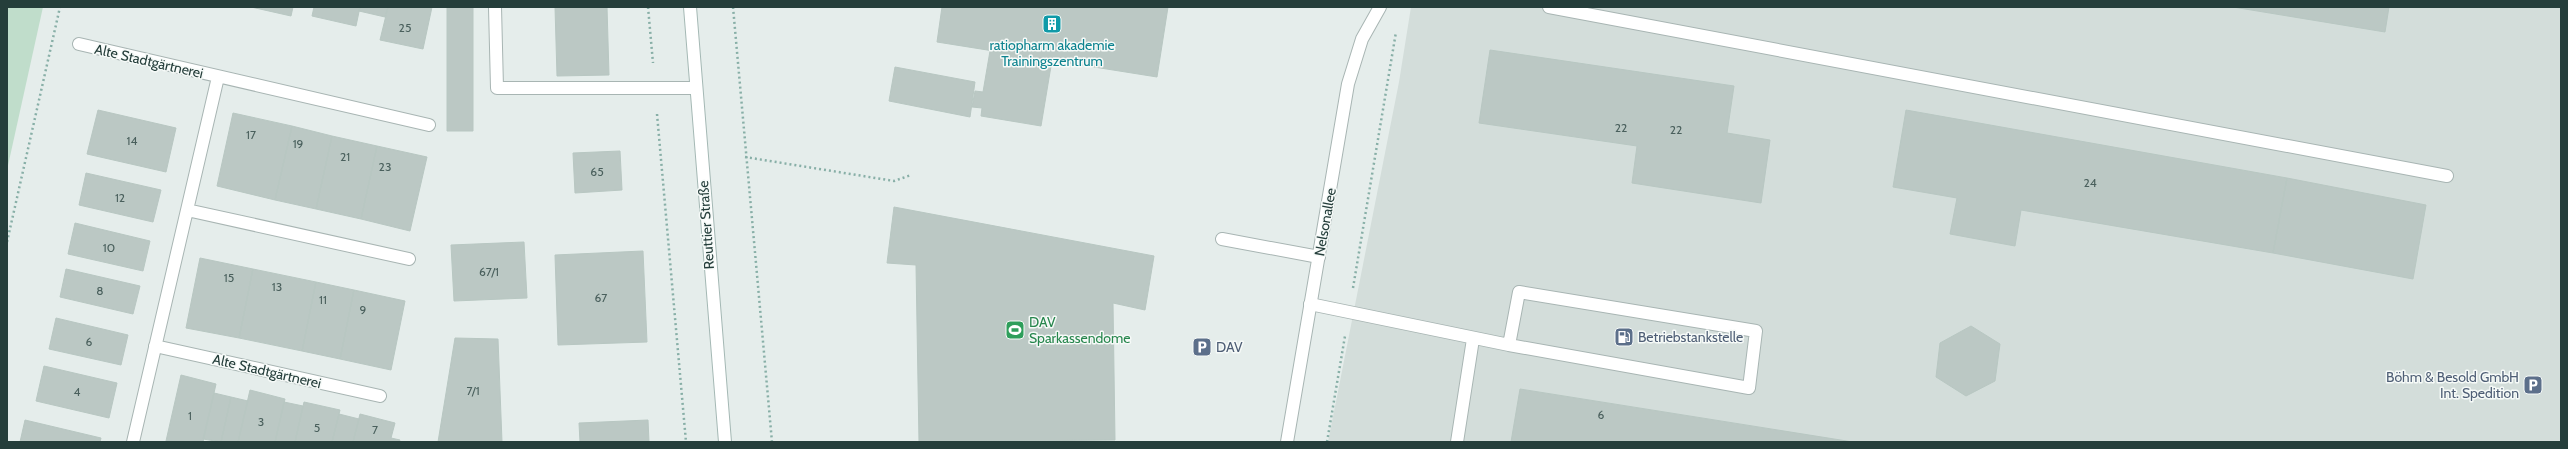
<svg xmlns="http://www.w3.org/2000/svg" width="2568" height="449" font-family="Cabin,sans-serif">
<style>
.built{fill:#d3ddda}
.green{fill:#c0ddcb}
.building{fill:#bbc8c4;stroke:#b8c7c2}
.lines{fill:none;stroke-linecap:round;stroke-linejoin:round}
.service-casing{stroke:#a8b5b3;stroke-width:14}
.minor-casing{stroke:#a8b5b3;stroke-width:14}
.secondary-casing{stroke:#a4b8b4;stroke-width:14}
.path{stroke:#88afa7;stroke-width:2.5;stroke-dasharray:2 3;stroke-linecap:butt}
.service{stroke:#fff;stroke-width:12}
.minor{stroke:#fff;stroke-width:12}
.secondary{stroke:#fff;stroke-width:12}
.labels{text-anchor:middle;stroke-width:3;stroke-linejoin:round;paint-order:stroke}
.number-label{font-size:12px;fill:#4a605d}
.culture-label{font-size:14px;fill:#0d838f;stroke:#f6faf8}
.street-label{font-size:14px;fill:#253e3b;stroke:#f6faf8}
.leisure-label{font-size:14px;fill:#27864d;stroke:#f6faf8;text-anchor:start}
.service-label{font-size:14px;fill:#4e5e75;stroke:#f6faf8;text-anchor:start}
</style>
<rect width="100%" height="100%" fill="#e5edeb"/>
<path class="built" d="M1411,7h1150v435h-1233l71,-360z"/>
<path class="green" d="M7,7h36l-36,163z"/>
<path class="building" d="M251,7h42l-2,9z
M314,7h46l-4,19 -44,-10z
M360,7h28l-3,10 -26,-6z
M388,7h44l-9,42 -43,-9z
M447,7h26v124h-26z
M555,7h52l2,68 -52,1z
M942,7h226l-11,70 -220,-35z
M2233,7h156l-4,25z
M1490,50l244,36 -7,47 43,7 -9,63 -129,-20 5,-37 -158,-23z
M990,51l62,9 -11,66 -60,-10 1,-8 -10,-1 3,-16 8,1z
M895,67l80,15 -5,35 -81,-16z
M98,110l78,18 -10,44 -79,-18z
M1906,110l381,68 -14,75 -252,-43 -6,36 -65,-12 7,-36 -64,-11z
M233,113l59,13 -17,74 -58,-14z
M292,126l40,10 -16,73 -41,-9z
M332,136l45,10 -16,73 -45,-10z
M377,146l50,11 -17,74 -49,-12z
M620,151l2,39 -47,3 -2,-40z
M86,173l75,17 -8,32 -74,-17z
M2287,178l139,27 -13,74 -140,-26z
M894,207l260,49 -9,54 -32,-7 2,137 -196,2 -3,-177 -29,-2z
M75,223l75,18 -7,30 -75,-17z
M524,242l3,56 -73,3 -3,-56z
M643,251l4,91 -89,3 -3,-90z
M200,258l53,11 -14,69 -53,-10z
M66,269l74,17 -7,28 -73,-17z
M253,269l63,13 -14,69 -63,-13z
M316,282l38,8 -14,69 -38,-8z
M354,290l51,11 -14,69 -51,-11z
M56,318l72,17 -7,30 -72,-16z
M1971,326l29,18 -5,37 -29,15 -30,-19 4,-34z
M455,338l43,1 4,103h-64z
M44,366l73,17 -8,35 -73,-17z
M181,375l35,9 -13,58 -37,-1z
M1520,389l333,53h-342z
M250,390l35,9 -10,43h-37z
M214,393l17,4 -10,45 -18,-3z
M231,397l17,4 -10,41h-17z
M284,402l19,4 -8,36h-20z
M304,402l36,8 -8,32h-37z
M339,414l20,5 -6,23h-21z
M360,414l35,9 -4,15 9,2 -1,2h-46z
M25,420l76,18 -1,4h-80z
M648,420l1,22h-69l-1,-19z"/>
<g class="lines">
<defs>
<path id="service" d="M495,7l2,81h199
M1549,7l898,169
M1222,239l97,18
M1310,304l199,41 240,43 7,-57 -237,-39 -10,53
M1457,442l16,-103"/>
<path id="minor" d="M79,44l350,81
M187,210l222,49
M155,346l225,50
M133,442l85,-365
M1287,442l61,-358 14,-45 18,-32"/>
<path id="secondary" d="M690,7l35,435"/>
</defs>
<use href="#service" class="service-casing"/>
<use href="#minor" class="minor-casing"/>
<use href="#secondary" class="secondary-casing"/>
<path class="path" d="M648,7l5,56
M733,7l39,435
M657,114l29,328
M745,157l149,24 17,-6
M7,242l53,-235
M1353,288l43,-256
M1327,442l18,-106"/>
<use href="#service" class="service"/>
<use href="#minor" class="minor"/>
<use href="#secondary" class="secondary"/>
</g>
<defs>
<symbol id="building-square" viewBox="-11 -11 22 22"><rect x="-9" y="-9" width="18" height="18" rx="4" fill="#0f9aa8" stroke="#f6faf8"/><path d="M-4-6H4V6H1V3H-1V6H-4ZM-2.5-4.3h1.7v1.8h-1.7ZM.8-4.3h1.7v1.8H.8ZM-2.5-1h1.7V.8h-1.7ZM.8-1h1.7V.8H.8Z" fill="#fff"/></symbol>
<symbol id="stadium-square" viewBox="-11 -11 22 22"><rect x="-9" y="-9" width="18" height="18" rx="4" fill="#2e9e5b" stroke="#f6faf8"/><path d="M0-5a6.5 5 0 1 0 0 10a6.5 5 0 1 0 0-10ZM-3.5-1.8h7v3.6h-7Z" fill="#fff"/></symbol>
<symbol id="fuel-square" viewBox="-11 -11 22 22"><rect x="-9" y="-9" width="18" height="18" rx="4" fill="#5c6f8a" stroke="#f6faf8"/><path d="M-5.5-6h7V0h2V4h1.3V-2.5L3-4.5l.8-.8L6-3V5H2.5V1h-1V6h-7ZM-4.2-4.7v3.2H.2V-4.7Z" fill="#fff"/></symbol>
<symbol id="parking-square" viewBox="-11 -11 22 22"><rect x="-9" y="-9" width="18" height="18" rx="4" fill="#5c6f8a" stroke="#f6faf8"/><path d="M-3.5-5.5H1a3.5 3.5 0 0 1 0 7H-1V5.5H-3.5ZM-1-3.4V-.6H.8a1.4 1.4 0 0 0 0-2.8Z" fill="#fff"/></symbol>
</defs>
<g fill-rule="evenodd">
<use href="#building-square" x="1041" y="13" width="22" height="22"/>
<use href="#stadium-square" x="1004" y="319" width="22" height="22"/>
<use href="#fuel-square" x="1613" y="326" width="22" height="22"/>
<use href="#parking-square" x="1191" y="336" width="22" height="22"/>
<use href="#parking-square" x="2522" y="374" width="22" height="22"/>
</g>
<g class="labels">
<g class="number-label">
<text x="405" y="32">25</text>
<text x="1621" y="132">22</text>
<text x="1676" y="134">22</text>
<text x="251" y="139">17</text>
<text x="132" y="145">14</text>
<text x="298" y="148">19</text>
<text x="345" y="161">21</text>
<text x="385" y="171">23</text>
<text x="597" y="176">65</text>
<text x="2090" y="187">24</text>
<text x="120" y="202">12</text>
<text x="109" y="252">10</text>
<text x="489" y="276">67/1</text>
<text x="229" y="282">15</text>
<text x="277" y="291">13</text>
<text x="100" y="295">8</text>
<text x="601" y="302">67</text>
<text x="323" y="304">11</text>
<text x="363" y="314">9</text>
<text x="89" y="346">6</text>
<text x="473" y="395">7/1</text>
<text x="77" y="396">4</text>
<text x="1601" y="419">6</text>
<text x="190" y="420">1</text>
<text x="261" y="426">3</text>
<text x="317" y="432">5</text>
<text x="375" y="434">7</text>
</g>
<g class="culture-label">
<text x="1052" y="50">ratiopharm akademie<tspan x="1052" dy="16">Trainingszentrum</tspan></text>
</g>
<g class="street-label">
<text transform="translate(149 61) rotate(13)" y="5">Alte Stadtgärtnerei</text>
<text transform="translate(1325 222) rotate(-80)" y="5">Nelsonallee</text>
<text transform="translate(706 225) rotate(-94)" y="5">Reuttier Straße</text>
<text transform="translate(267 371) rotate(13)" y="5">Alte Stadtgärtnerei</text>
</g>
<g class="leisure-label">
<text x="1029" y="327">DAV<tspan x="1029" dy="16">Sparkassendome</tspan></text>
</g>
<g class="service-label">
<text x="1638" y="342">Betriebstankstelle</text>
<text x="1216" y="352">DAV</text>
<text x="2519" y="382" text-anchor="end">Böhm &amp; Besold GmbH<tspan x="2519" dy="16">Int. Spedition</tspan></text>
</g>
</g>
<rect width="2568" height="449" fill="none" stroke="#253e3b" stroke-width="16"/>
</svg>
